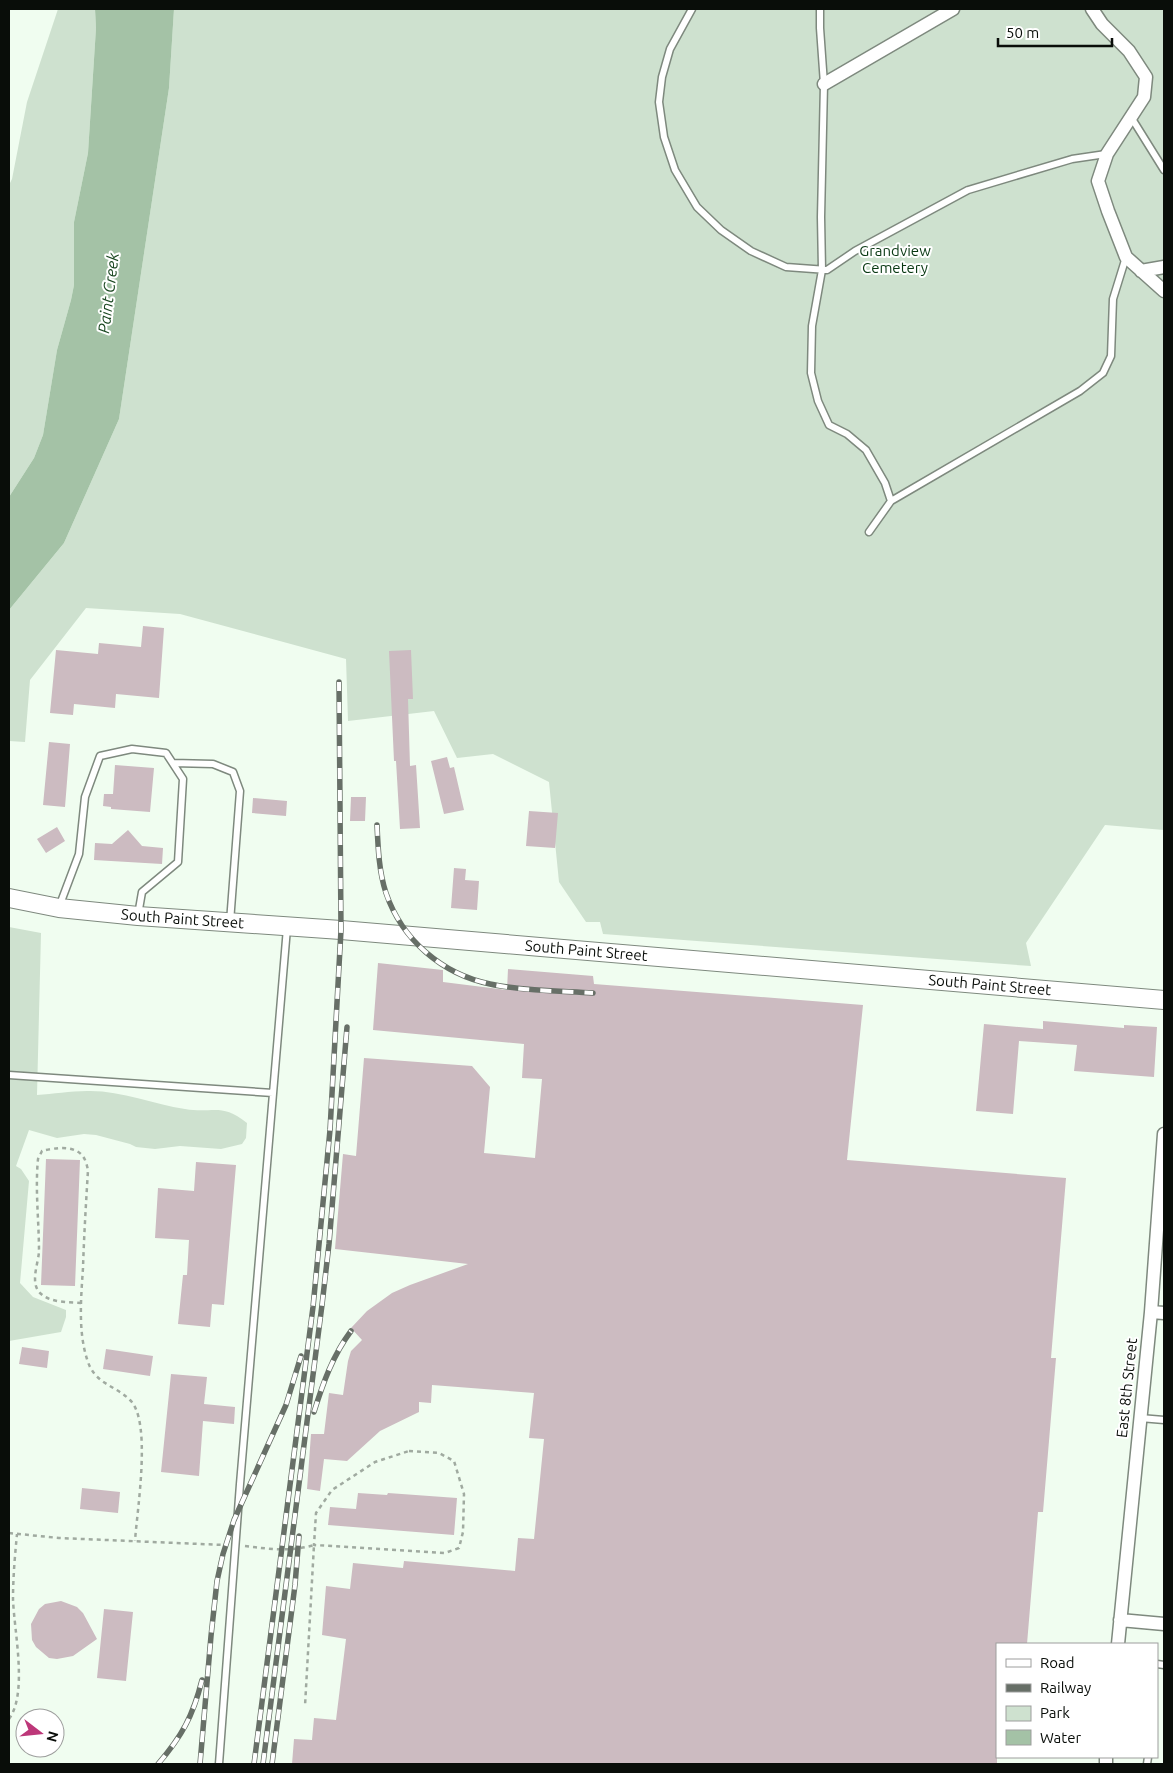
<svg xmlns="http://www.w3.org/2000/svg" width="1173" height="1773" font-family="Ubuntu,sans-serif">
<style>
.green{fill:#cee1cf}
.water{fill:#a4c2a6}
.building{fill:#ccbbc1}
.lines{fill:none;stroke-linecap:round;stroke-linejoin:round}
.service-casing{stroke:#7e897e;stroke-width:9}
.minor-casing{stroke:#7e897e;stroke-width:15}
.secondary-casing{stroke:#7e897e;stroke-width:20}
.path{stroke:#a0aaa0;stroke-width:2.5;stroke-dasharray:4 4;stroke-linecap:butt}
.service{stroke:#fff;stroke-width:6}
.minor{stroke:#fff;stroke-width:12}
.secondary{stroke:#fff;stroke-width:18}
.rail-casing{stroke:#676f67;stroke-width:5.5}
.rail{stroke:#fff;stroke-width:4;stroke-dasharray:11;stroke-linecap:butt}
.labels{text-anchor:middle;stroke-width:4;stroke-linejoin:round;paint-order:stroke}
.park-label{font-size:15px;fill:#083812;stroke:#fff}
.street-label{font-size:15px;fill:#090d09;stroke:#fff}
.water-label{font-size:16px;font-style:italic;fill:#1b4822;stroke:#fff}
</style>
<rect width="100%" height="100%" fill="#f0fdf0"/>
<path class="green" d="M58,9h37l1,19 -8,125 -14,69v63l-3,15 -14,50 -14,85 -9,23 -25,39v-312l3,-6 15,-77z
M174,9h990v821l-59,-5 -79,118 5,23 -428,-32 -3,-12h-14l-27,-40 -10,-100 -56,-28 -36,4 -23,-47 -86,10 -2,-62 -166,-45 -94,-6 -56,72 -5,62 -16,-1v-131l55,-67 55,-124 50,-331z
M9,927l32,6 -4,162c16,-1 33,-4 50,-4 33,-1 66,13 98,18 28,5 36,-7 62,14l-1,15 -4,6 -21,5 -41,-3 -25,3 -19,-2 -6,-3 -34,-9 -12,-1 -27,4 -28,-8 -13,36 5,3 8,12 -9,102 13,14 33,13v7l-5,15 -52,9z"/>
<path class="water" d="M95,9h79l-5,79 -50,331 -55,124 -55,67v-113l25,-39 9,-23 14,-85 14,-50 3,-15v-63l14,-69 8,-125z"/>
<path class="building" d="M143,626l21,2 -5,70 -43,-4 -1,14 -41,-4 -1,11 -23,-2 6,-63 42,4 1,-11 42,4z
M411,650l2,49h-5l2,67 6,-1 4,63 -20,1 -4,-68h-2l-5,-110z
M49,742l21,2 -5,63 -22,-2z
M447,757l3,11 4,-1 10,43 -20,4 -13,-53z
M115,765l39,3 -4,44 -39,-3v-2l-8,-1 1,-12h9z
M351,797h15l-1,24h-15z
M253,798l34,3 -1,15 -34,-3z
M529,811l29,2 -3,35 -29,-2z
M57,827l8,14 -19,12 -9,-14z
M128,830l14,16 21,2 -1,16 -68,-4 1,-17 17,1z
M454,868l12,1 -1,11 14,1 -2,29 -26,-2z
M378,963l65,7v12l64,8 1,-21 85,7 1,8 269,21 -16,155 219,18 -15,180h5l-13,154h-5l-11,132h-30v120h-705l2,-25 18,1 2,-22 22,2 10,-81 -24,-4 4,-49 24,3 3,-26 50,5 1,-7 111,10 3,-33 16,1 10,-100 -15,-1 5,-45 -102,-8 -1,18 -12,-1v10l-39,19 -33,30 -23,-2 -4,32 -13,-2 4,-55h13l5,-41 14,2 5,-34 3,-10 11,-11 -11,-12 16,-17 25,-18 18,-8 58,-21 -133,-15 8,-95 13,2 8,-98 108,8 18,21 -6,66 51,5 7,-79 -20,-1 2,-34 -151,-14z
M1043,1021l81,7v-3l33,2 -3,50 -80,-6 3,-26 -58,-4 -6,73 -37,-3 8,-87 59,5z
M46,1159l34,1 -5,126 -34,-1z
M196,1162l40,3 -12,140 -12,-1 -2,23 -32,-3 5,-49h4l2,-35 -34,-2 3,-50 36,3z
M22,1347l27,4 -2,17 -28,-4z
M106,1349l47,7 -3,20 -47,-7z
M171,1374l36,3 -3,27 31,3 -1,17 -31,-3 -4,55 -38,-4z
M82,1488l38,4 -2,21 -38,-4z
M358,1493l29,2 1,-2 69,5 -3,37 -126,-10 2,-18 26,2z
M61,1601l16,6 6,6 14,26 -24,17 -16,3 -8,-1 -13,-11 -4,-7 -1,-16 8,-15 6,-5z
M104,1609l29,3 -7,69 -29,-3z"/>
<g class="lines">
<defs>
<path id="service" d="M692,9l-22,40 -8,28 -3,25 5,35 11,33 22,37 24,23 30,21 35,16 41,3 28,-19 113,-61 104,-31 34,-5
M820,9v19l4,56 -3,133 1,53 -10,56 -1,47 7,28 11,24 18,9 19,16 19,33 6,18
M1131,117l33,53
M869,532l22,-31 189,-110 23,-18 8,-17 2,-57 13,-42
M173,763l40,1 20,8 7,19 -10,131
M59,907l20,-53 6,-57 15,-41 32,-7 34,4 17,26 -5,83 -36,30 -4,23
M9,1075l264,18
M1140,1418l24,2
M1157,1664l7,1
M219,1764l21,-280 47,-556
M1147,1764l1,-7"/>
<path id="minor" d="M1092,9l10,15 27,27 17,26 -2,20 -37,57 -9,27 10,30 18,46 38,34
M824,84l129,-75
M1141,271l23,-4
M1151,1312l13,1
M1120,1620l44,4
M1118,1644l33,-332 13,-178
M1106,1764v-7"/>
<g id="secondary">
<path id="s1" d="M9,898l50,10 79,8 203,14 823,70"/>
</g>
</defs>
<use href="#service" class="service-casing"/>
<use href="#minor" class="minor-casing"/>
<use href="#secondary" class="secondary-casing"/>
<path class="path" d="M81,1303c-12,-1 -31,0 -41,-10 -10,-10 -2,-29 -1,-41 0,-31 -4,-62 -1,-93l4,-8c12,-3 34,-7 42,7 2,3 3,8 4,12 -2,33 -4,66 -5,98 -2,30 -5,63 4,91 7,25 28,26 43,41 22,21 7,110 5,141
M409,1451l30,2 15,8 10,33 -1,38 -4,16 -14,5 -131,-8 2,-32 16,-23 43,-28z
M9,1533l50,5 165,7
M245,1546c24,3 46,6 69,-1l-9,161
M9,1719c19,-26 5,-88 4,-120 0,-22 2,-44 4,-65"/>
<use href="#service" class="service"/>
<use href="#minor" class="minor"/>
<use href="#secondary" class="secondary"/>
<defs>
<path id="rail" d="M377,825c1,23 2,47 9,68 16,47 56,81 104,91 31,7 71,7 103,9
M314,1412c9,-29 19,-57 37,-81
M158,1764c24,-28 35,-48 44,-84
M200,1764l11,-128 6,-55 6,-27 11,-34 52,-115 15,-49
M254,1764l59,-457 17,-177 11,-200 -2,-248
M263,1764l59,-459 7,-61 18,-217
M272,1764l23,-179 4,-49"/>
</defs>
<use href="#rail" class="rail-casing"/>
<use href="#rail" class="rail"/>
</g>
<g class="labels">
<g class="park-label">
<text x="895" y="256">Grandview<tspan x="895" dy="17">Cemetery</tspan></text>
</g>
<g class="street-label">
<text dy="5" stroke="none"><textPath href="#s1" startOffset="175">South Paint Street</textPath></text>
<text dy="5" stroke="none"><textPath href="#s1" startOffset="580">South Paint Street</textPath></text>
<text dy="5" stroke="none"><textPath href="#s1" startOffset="985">South Paint Street</textPath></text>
<text transform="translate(1127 1388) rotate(-84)" y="5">East 8th Street</text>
</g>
<g class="water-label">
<text transform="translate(108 293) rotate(-83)" y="6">Paint Creek</text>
</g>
</g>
<rect width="1173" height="1773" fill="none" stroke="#090d09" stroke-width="20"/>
<rect x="996" y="1643" width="162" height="115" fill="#ffffff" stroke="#9d9e9d"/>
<rect x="1006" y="1659" width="25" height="8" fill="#ffffff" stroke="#9d9e9d"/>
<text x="1040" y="1668" font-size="15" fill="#090d09">Road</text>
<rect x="1006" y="1684" width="25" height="8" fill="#676f67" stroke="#9d9e9d"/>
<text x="1040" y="1693" font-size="15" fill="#090d09">Railway</text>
<rect x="1006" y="1706" width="25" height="15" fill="#cee1cf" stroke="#9d9e9d"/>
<text x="1040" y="1718" font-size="15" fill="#090d09">Park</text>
<rect x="1006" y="1730" width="25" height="15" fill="#a4c2a6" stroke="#9d9e9d"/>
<text x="1040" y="1743" font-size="15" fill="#090d09">Water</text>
<g transform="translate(40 1733) rotate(106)"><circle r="24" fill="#ffffff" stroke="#9d9e9d"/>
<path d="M0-4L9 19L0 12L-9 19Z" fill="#bd3779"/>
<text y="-8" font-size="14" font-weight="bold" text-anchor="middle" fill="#090d09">N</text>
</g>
<path d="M998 38v8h114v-8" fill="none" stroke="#090d09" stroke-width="2.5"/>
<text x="1006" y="38" font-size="15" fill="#090d09" stroke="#ffffff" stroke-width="4" paint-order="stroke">50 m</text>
</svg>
